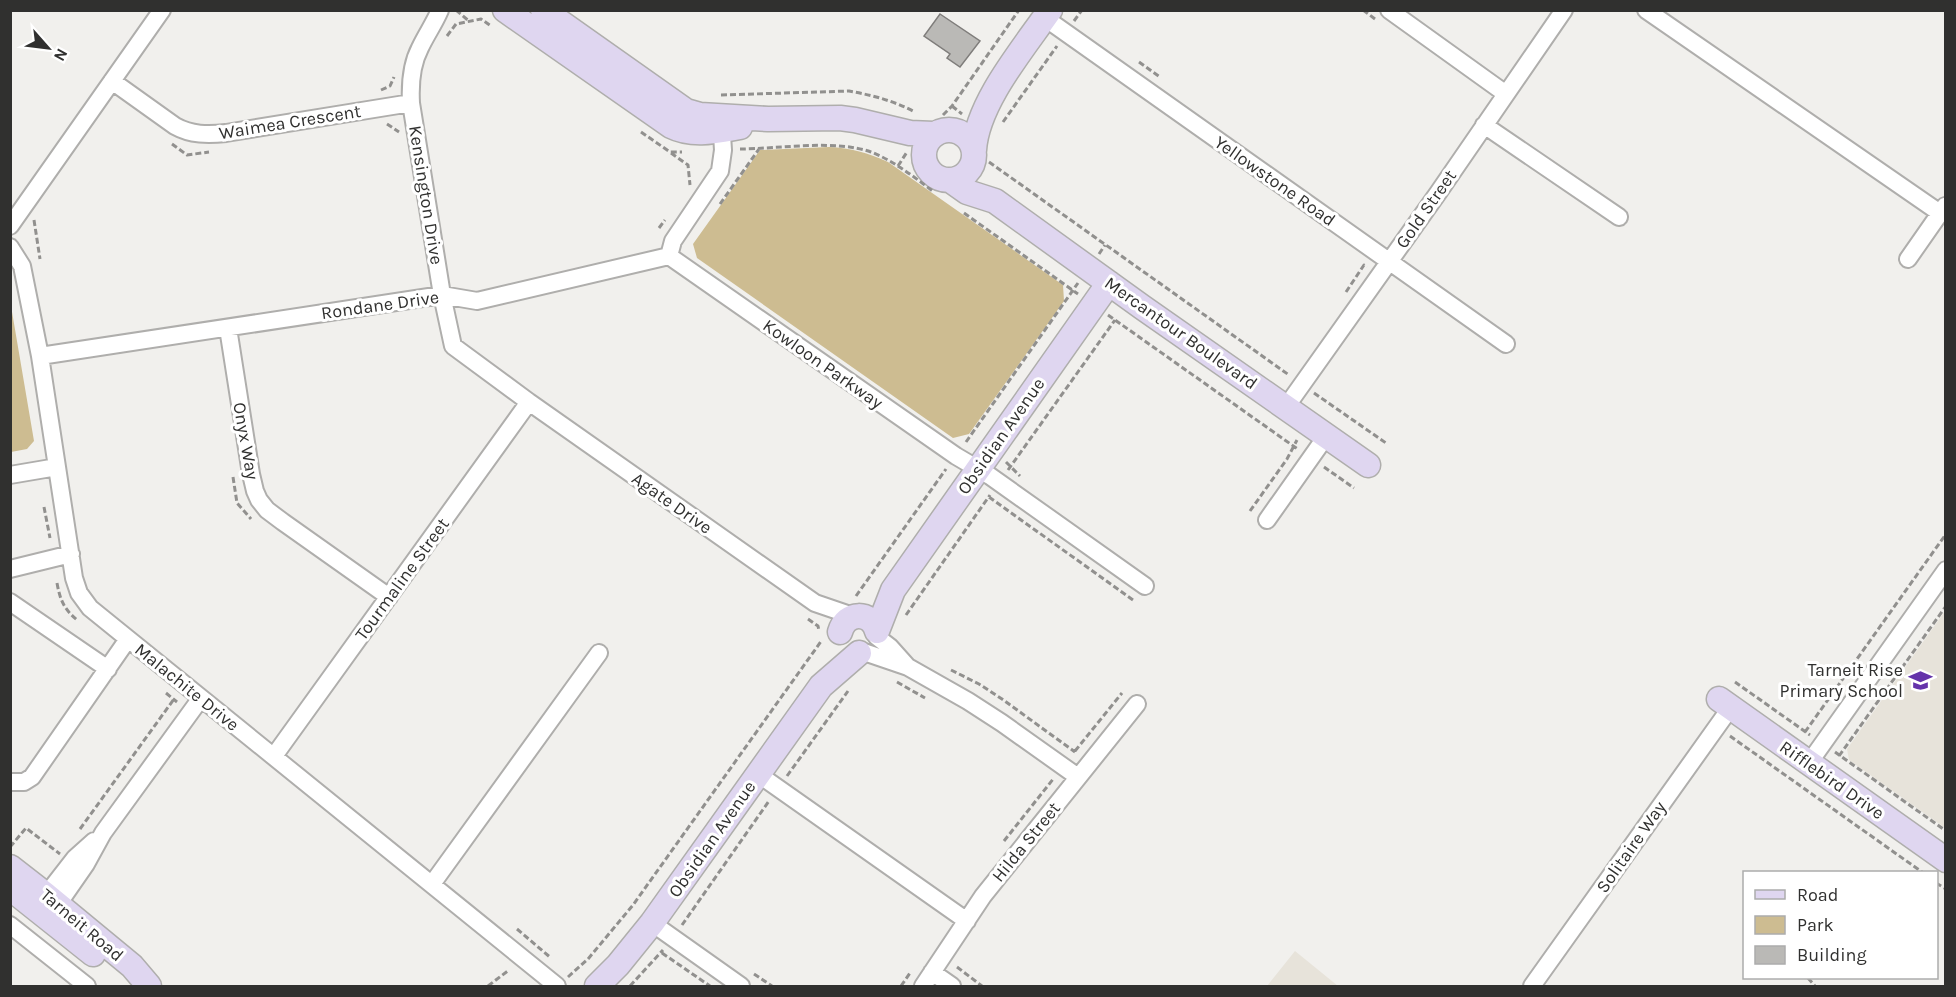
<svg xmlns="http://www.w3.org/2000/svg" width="1956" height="997" font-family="Karla,sans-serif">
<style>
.built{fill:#e7e3da}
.green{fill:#cdbc91}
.building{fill:#bab9b6;stroke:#7f7d7b;stroke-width:1.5}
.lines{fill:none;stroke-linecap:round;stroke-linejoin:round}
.street-casing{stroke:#afaeac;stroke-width:20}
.secondary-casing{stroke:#afaeac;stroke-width:27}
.path{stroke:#91908e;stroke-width:3;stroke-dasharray:6 3;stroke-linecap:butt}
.street{stroke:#fff;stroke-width:16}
.secondary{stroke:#dfd6f0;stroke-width:24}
.labels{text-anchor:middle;stroke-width:6;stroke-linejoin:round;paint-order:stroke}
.street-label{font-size:18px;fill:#30302f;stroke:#fff}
.poi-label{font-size:18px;fill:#30302f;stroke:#fff;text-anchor:end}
</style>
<rect width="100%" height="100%" fill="#f1f0ed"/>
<path class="built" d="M1945,611v217l-96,-68 -2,-11z
M1295,951l43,35h-71z"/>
<path class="green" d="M829,147c22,1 39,6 59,15l175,123 1,16 -95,133 -16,4 -256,-180 -4,-14 67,-94z
M10,300l24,141 -7,8 -16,3z"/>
<path class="building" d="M940,14l40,27 -20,26 -13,-9 3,-4 -26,-18z"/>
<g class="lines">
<defs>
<path id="street" d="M440,10c-6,14 -14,25 -20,38 -9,17 -10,36 -9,55l31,192 11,51 76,56 286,201 38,13
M1389,10l117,84
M1646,10l294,203
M1045,18l461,326
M112,81l63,45c16,9 33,9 51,7l185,-30
M1484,125l135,92
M10,226l152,-216
M10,247l12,19 18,90 34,222 5,15 11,15 467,378
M669,256l287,200 34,20 155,110
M1908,259l37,-53
M228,328l23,146 4,17 4,9 8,10 16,12 106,75
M40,356l402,-61 35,6 192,-45 4,-15 47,-70 3,-21 -2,-30
M1286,407l152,-214 126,-183
M10,475l47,-8
M1267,520l60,-85
M10,569l61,-15
M10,602l98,67
M877,631v6l13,10 17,19
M864,652l44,15 60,34 34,22 76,54
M274,756l255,-354
M1809,763l137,-193
M758,774l209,147
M10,782h14l8,-5 96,-138
M432,884l167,-231
M40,903l35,-45 19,-17
M52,913l34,-49 17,-31 98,-135
M652,923l89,63
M10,925l77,61
M932,972l20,14
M923,986l60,-90 154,-192
M1532,986l199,-279"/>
<path id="secondary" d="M505,10l166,116c22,11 46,5 69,1
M543,10l143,101 14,4 68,4 72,-1 15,2 55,13 24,1
M924 155a25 25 0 1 1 50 0a25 25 0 1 1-50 0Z
M974,150c3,-47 49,-101 76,-140
M950,180l17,12 28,9 147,106 226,158
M877,631l16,-41 216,-307
M840,632c6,-21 31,-21 37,-1
M1719,699l227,161
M10,867l36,28 86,71 17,20
M10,888l83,66
M597,986l21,-21 34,-42 169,-237 38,-33"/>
</defs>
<use href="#street" class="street-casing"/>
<use href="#secondary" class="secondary-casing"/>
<path class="path" d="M456,10l14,12
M1363,10l12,9
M1074,21l8,-11
M447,36l9,-12 25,-5 10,7
M1139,62l21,15
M381,90l9,-4 4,-9
M721,95l128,-4c23,4 45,10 66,21
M952,106l10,8
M943,115l9,-9 67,-96
M1003,122l54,-76
M387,124l12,8
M641,132l29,20h12
M172,144l15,11 22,-3
M740,149c38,0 95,-10 131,3 23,9 43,25 63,40
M671,153l17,12 2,20
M989,162l300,213
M898,166l9,-14
M720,204l39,-55
M964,213l114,81
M34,220l6,39
M659,228l6,-8
M1099,254l6,-9
M1346,292l18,-27 3,2
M1108,315l191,135
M1314,393l72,50
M966,442l112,-159
M1006,462l14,14
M1324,467l30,21
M1008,470l107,-150
M233,477l4,26 14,16
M989,497l144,103
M44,507l6,31
M1250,511l37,-52 10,-19
M57,583c3,17 7,26 20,37
M856,596l90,-127
M906,615l84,-120
M808,619l10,7 1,5
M951,670l28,14 23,15 73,53
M897,682l28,16
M1735,682l75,53
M166,693l11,9
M1805,732l141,-198
M1730,736l192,136
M1075,751l47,-58
M1835,752l111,79
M1839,756l107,-150
M787,776l61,-85
M80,829l94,-130
M1004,841l50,-63
M10,847l16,-19 34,26
M1936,883l10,6
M682,925l87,-124
M517,929l34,29
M662,953l48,33
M957,967l25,19
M754,974l18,12
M568,977l20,-18 45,-54 189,-265
M1808,978l7,8
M488,986l21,-16
M630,986l33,-36
M901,986l9,-13"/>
<use href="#street" class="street"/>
<use href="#secondary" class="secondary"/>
</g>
<defs>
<symbol id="school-bare" viewBox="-9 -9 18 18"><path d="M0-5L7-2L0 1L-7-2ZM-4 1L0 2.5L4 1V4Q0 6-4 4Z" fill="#6433aa" stroke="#fff" stroke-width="2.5" paint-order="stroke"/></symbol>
</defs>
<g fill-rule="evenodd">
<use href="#school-bare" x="1904" y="664" width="33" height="33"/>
</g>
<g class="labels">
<g class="street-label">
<text transform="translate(290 122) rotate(-9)" y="6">Waimea Crescent</text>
<text transform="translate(1275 181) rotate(35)" y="6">Yellowstone Road</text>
<text transform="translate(426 195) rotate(81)" y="6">Kensington Drive</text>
<text transform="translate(1426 209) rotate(-55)" y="6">Gold Street</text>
<text transform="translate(380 305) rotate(-8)" y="6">Rondane Drive</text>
<text transform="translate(1181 333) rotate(35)" y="6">Mercantour Boulevard</text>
<text transform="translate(823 364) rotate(35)" y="6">Kowloon Parkway</text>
<text transform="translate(1001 436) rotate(-55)" y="6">Obsidian Avenue</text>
<text transform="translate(246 441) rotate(80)" y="6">Onyx Way</text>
<text transform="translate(672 503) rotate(35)" y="6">Agate Drive</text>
<text transform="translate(402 579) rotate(-54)" y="6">Tourmaline Street</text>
<text transform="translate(187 687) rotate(39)" y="6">Malachite Drive</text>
<text transform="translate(1832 780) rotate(35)" y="6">Rifflebird Drive</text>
<text transform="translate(712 839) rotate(-55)" y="6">Obsidian Avenue</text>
<text transform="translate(1026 842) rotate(-51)" y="6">Hilda Street</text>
<text transform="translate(1631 847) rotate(-55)" y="6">Solitaire Way</text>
<text transform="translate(82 925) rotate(40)" y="6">Tarneit Road</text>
</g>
<g class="poi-label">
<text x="1903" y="676">Tarneit Rise<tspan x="1903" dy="21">Primary School</tspan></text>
</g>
</g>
<rect width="1956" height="997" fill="none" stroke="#30302f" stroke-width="24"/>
<rect x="1743" y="871" width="195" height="108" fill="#ffffff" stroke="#acacac" stroke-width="1.5"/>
<rect x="1755" y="890" width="30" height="9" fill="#dfd6f0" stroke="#acacac" stroke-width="1.5"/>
<text x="1797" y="901" font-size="18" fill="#30302f">Road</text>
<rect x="1755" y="916" width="30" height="18" fill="#cdbc91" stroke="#acacac" stroke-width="1.5"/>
<text x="1797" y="931" font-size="18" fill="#30302f">Park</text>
<rect x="1755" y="946" width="30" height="18" fill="#bab9b6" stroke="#acacac" stroke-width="1.5"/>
<text x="1797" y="961" font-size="18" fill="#30302f">Building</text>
<g transform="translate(48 48) rotate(118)" stroke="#ffffff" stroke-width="4.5" paint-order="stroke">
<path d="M0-4.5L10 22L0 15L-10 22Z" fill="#30302f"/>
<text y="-9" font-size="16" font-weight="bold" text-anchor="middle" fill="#30302f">N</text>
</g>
</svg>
